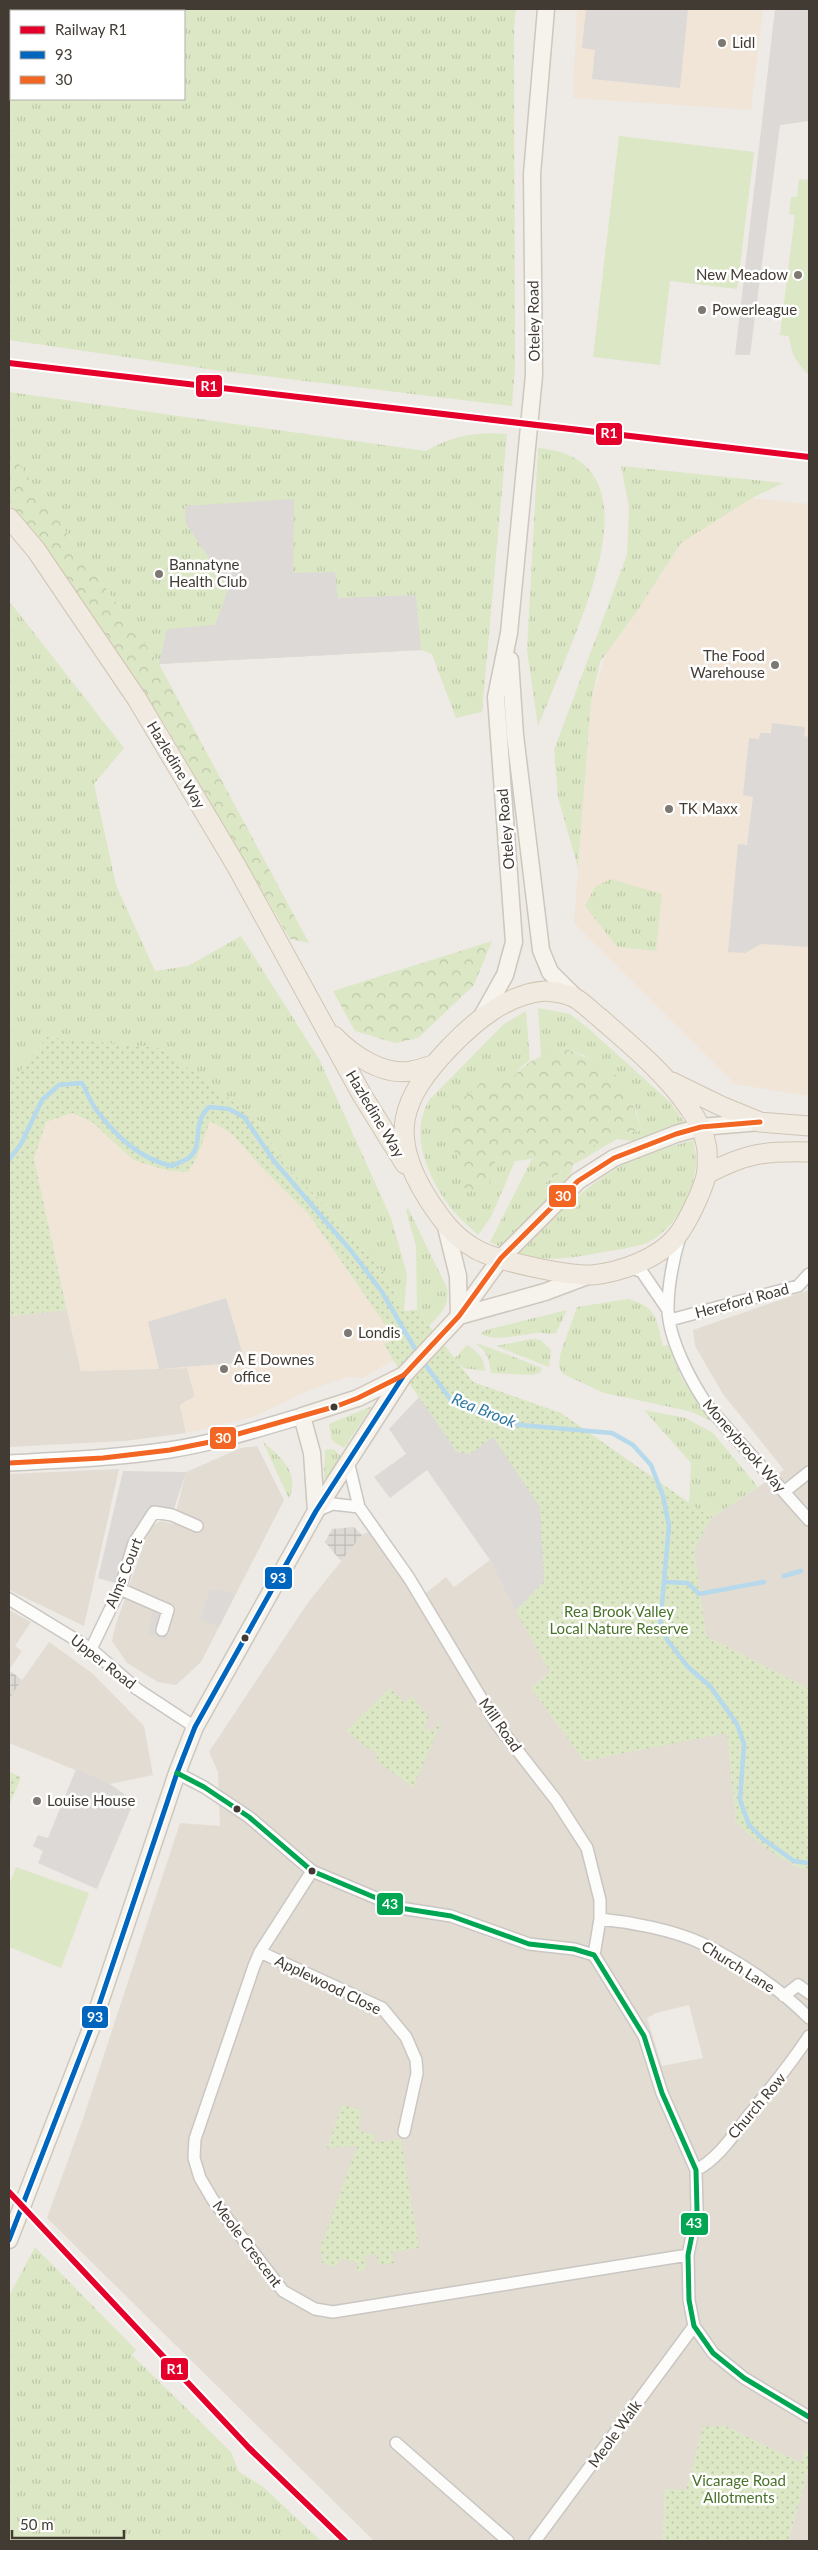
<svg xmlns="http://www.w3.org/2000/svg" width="818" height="2550" font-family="Lato,sans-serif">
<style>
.residential{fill:#e2dcd3;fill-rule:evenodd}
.commercial{fill:#f1e5d8}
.industrial{fill:url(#industrial-grid)}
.grass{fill:url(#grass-tufts);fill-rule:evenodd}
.forest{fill:url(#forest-crowns)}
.park{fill:url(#park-dots)}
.pitch{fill:#dce7c5}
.parking{fill:#ddd9d6}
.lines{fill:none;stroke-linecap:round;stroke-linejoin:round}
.stream{stroke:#b6d9ec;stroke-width:4.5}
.minor-casing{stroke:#cac6c2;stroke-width:14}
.tertiary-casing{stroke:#cac6c2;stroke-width:18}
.secondary-casing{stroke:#cdc7bd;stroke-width:19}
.primary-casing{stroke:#d0c5b3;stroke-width:21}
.minor{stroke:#fcfcfb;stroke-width:11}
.tertiary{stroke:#fcfcfb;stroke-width:15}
.secondary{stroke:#f6f2ec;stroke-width:16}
.primary{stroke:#f0eae1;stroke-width:19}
.bus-1-casing{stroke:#fff;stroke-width:9}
.bus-2-casing{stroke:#fff;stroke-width:9}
.bus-3-casing{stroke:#fff;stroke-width:9}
.bus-1{stroke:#0065bd;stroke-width:5}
.bus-2{stroke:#f26522;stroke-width:5}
.bus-3{stroke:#00a651;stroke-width:5}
.rail-1-casing{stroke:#fff;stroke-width:10}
.rail-1{stroke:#e4002b;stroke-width:6}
.poi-dot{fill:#7e7872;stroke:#fff;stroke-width:2}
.bus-dot{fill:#423b33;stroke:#fff;stroke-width:2}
.labels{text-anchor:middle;stroke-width:5;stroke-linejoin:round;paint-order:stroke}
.poi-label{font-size:15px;fill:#423b33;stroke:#fff;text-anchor:start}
.street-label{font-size:15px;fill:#423b33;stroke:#fff}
.park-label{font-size:15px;fill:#487228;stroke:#fff}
.water-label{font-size:16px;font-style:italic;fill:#2e79a3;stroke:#fff}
.line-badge{stroke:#fff;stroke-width:2}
.badge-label{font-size:14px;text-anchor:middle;font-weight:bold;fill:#fff}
</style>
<defs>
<pattern id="industrial-grid" width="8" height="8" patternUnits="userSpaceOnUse" patternTransform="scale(1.25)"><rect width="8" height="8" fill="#ddd9d4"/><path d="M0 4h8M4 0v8" fill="none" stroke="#bfbbb6"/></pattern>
<pattern id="grass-tufts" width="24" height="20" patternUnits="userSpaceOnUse" patternTransform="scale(1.25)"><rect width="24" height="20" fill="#dce7c5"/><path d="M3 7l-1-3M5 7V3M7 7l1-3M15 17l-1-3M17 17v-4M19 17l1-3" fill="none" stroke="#bec7aa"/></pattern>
<pattern id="forest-crowns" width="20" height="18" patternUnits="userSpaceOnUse" patternTransform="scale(1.25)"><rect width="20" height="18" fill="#dce7c5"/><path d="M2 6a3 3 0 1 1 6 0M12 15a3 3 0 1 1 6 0" fill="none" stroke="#bec7aa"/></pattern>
<pattern id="park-dots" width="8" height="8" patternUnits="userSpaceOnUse" patternTransform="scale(1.25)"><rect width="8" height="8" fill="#dce7c5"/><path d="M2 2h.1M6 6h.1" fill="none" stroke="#bec7aa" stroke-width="1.8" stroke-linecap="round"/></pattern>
</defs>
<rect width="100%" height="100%" fill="#eeeae6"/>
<path class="residential" d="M809,1290v399l-103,-53 -12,-86 17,-32 73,-48 -61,-76 -28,-48 -2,-16z
M67,1310l14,61 106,-3 8,28 -15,9 6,28 -62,8 -115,6v-131z
M257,1446l27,54 -83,162 -25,23 -18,-3 -31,-19 -15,-22 3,-14 34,-98 11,-8 13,3 13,-52 55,-24z
M119,1469l-35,157 -75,-36v-116z
M371,1530l30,44 14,28 31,-25 8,10 36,-27 60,112 -19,16 54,73 142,-29 9,90 57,43 16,5v582l-3,-2 -5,13 -76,-37 -39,64h-21l-2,51h-289l-327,-323 36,-99 97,-296 40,3 -2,-54 -9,-20 98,-148 55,-69zM689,2005l14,53 -41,8 -15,-48 9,-5z
M9,1610l22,12 -16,24 7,5 -13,19z
M49,1642l43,31 52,53 9,49 -43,9 -101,-41v-44z
M809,2468v73h-21z"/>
<path class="commercial" d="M577,9h186l-12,101 -178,-12z
M658,489l151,15v592l-74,-12 -161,-161 17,-221z
M72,1113l20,9 41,38 36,11 19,1 9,-15 13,-37 22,14 32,36 46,46 85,123 -10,6 8,15 -30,18 -16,-1 -37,13 -57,27 -67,16 -6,-28 15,-9 -8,-28 -106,3 -47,-212 12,-37z"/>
<path class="industrial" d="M354,1527l8,8 -21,26 -16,-19 7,-13z
M9,1670l13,10 -13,19z"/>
<path class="grass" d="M9,9h507l-2,17 1,341 -3,39 -290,-35 -213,-31zM11,11h173v88h-173z
M9,392l417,59c27,-16 50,-19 81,-17l-25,278 -26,6 -24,-64 -11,-4 -262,14 -150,-214z
M538,448c110,9 56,138 32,200 -11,26 -21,52 -32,78l-11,-75z
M621,466l162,17 -31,15 -71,45 -46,71 -35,48 -9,40 -13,166 -20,-71 -4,-47 73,-195 2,-48z
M9,601l115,147 -30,36 22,101 39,86 33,-5 53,-30 78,123 72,159 16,56 -3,37 -24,-44 -66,-73 -28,-27 -27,-46 -20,-15 -78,-58 -114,-11 -38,49z
M611,879l51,15 -6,57 -39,-4 -32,-41 10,-19z
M538,1008l32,6 19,15 82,74 14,20 -53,18 -15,-2 -44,26 -4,17 -63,68 -16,-8 42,-83 4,-1 7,26 30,-19 19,-19 34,-14 16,-1 -7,-25 -35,-40 -17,-11 -17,-6 -25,7z
M526,1011l4,49 -10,8 -11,16 -26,-6 -8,12 -18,12c-8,28 -9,36 4,61l35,-6 19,4 -24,56 -13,18c-9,-9 -20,-18 -28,-28 -22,-30 -42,-74 -20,-108l74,-75z
M694,1140c0,6 2,13 2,19 1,32 -23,76 -55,86 -12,3 -25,5 -38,7 -34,7 -52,9 -86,3 38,-39 76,-80 129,-101 15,-6 32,-9 48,-14z
M408,1208l39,80c3,18 -6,25 -18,38l-12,-16 -1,-64 -10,-36z
M628,1299c30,8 28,20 35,47l5,-1 14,34 29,42 -22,-10 -85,-18 -41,-19 -4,-7 1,-12 17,-48z
M567,1310l-11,23c-8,2 -13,-1 -20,0 -20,2 -37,9 -56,1l6,-4z
M532,1339l9,1 10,10 -2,17 -53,-21z
M476,1344h4l62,24 -2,5 -9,2 -40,-2c-2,-13 -3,-21 -15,-29z
M467,1345c11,7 17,12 18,26l-21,-3 -10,-9z
M372,1406l-28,42 -12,-7 -3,-17z
M644,1410l42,8 27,15 45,54 -47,31 -22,-14 2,-41z
M263,1442c19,16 37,31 26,57z
M333,1449l8,7 -14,24 -3,-2 1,-28z
M35,2247l101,103 -4,5 99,97 8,20 23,14 59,55h-312v-245z"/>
<path class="forest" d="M35,9h130v2h-125z
M9,450l150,214 150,279 -19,-4 -126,-216 -120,-177 -35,-41z
M492,941l-18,44 -56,53 -23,5 -40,-12 -22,-40z
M566,1049c12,4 51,23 58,34 9,15 12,32 18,48l-16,1 -34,14 -19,19 -31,19 -6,-26 -25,4 -15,-4 -7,26 -12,7 -16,-4v-24l-11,-20 2,-22 4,-19 19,-12 8,-12 26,5c16,-22 30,-28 57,-34z"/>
<path class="park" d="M47,1037l114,11 78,58 20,15 27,46 28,27 66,73 24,44 13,-1 56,72 88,31 150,105 -17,32 12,86 103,53v181c-29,-8 -51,-27 -73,-48l-9,-89 -142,28 -54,-73 19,-16 -34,-61 28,-30 -74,-127 -13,-2 -64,-92 -9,-16 11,-5 -85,-123 -46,-46 -32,-36 -22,-13 -13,36 -9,15 -19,-1 -36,-11 -41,-38 -20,-9 -26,9 -12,37 33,151 -58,6v-230z
M390,1688l14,15 8,-7 17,21 -5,11 10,4 4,-10 3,1 -28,64 -38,-27 3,-4 -32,-25z
M9,1772l12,5 -12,29z
M342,2105l20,5 -4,21 16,4v8l27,-4 18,109 -27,4 2,11 -16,2 -1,-11 -12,2 2,13 -7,2 -1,2h-3l2,-10 -18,-4 -3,8 -16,-5 2,-8 -4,-2 38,-106 -30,2z
M725,2426l76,37 5,-13 3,2v16l-21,73h-125l2,-52 21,1 17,-63z"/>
<path class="pitch" d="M619,136l135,16 -17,137 -67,-8 -10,84 -67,-8z
M809,173v202c-13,-12 -18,-22 -20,-39l-9,-1 15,-120 -6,-1 2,-17h6l2,-18 8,1z
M16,1867l73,26 -28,75 -52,-21v-62z"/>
<path class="parking" d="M586,9h102l-8,79 -88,-9 3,-29 -13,-2z
M775,9h34v112l-29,4 -30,230h-15z
M294,499l-1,74 42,-1 3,26 78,-3 5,55 -262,14 8,-35 48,-4 14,-38 -43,-63 -1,-18z
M772,723l33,4 -1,9 5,1v210l-48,-3 -16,9 -17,-1 10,-108 9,1 6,-48 -10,-2 6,-57 10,1 1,-6h11z
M226,1298l18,60 -10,5 -75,6 -11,-47z
M419,1397l38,55 13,2 23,-17 47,70 4,74 -28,30 -26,-51 -63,-90 -37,28 -16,-21 32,-23 -17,-25z
M123,1471l63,1 -14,43 -18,-3 -35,72 -21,-6z
M216,1588l19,7 -16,32 -19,-8 10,-29 5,1z
M153,1609l20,7 -7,24 -18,-7z
M76,1769l34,15 24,17 -37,88 -59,-26 5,-12 -10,-5 5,-11 10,3z"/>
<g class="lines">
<path class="stream" d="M9,1160l12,-16 21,-44 17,-15 23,-2c5,9 9,20 15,28 20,26 43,48 75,55 5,-3 13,-5 18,-9 14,-13 1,-33 19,-50l20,2 15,8 30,44 78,91 30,40 36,62
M422,1360l29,40 18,9 51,16 92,8 21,12 18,20 12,31 6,30 -9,100 8,15 20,26 22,19 27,38 7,20 -4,56 9,25 14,14 31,22 15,2
M784,1576l17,-5
M665,1582l23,1 11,11 65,-12"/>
<defs>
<path id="minor" d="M680,1236c-7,24 -12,48 -12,72 0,31 24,76 42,101l99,111
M628,1266l14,6 26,38
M670,1320l128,-34 11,-12
M348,1461l11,46 50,71 87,145 60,77 31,48 13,52v19l-6,36
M784,1492l25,-20
M316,1511l17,-7 26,3
M120,1589l48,21 -6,20
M9,1599l82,50 46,40 58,38
M91,1649l29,-60 14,-46 20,-31 18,3 25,11
M177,1773l27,14 45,30 63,54 88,37 51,8 78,28 45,5 20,6 50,81 18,57 34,77 1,40 -9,45 1,45 5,26 19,27 31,25 65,39
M312,1871l-52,81 -6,14 -59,173 -1,19 6,20 13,22 70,91 32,18 18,3 355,-57
M600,1919c31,3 73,11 101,24 36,17 81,47 108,75
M260,1952l122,56 24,29 10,23 1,13 -13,59
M784,1996l14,-11 11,8
M696,2170c22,-11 38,-36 53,-55 21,-26 42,-51 60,-79
M396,2443l112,98
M535,2541l159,-215"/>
<path id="tertiary" d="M9,1463c53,-3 107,-5 160,-13 45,-7 89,-21 133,-34"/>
<path id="secondary" d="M510,660l5,75 26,215 9,22 26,26
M481,1018l24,-43 9,-33 -18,-245 13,-64 25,-258 -2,-201 14,-165
M446,1227l12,49 1,40
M459,1316l86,-24 45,-17
M316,1511l-4,-58 -10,-37 56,-18 46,-23 55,-59 42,-58 77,-77 36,-23 62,-24 25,-7 59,-5
M9,2240l83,-214 85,-253 18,-46 121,-216 88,-136"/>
<path id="primary" d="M9,518l27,32 101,149 100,168 125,228 43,69
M545,991c10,1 21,2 30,7 9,5 17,14 25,20 31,27 66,56 89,90 9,12 16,26 18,41 0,7 1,19 -1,27 -4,16 -19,47 -29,60 -19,23 -56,36 -85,39 -24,1 -98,-14 -118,-27 -21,-12 -33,-29 -46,-49 -40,-63 -28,-100 22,-152 25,-26 57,-53 95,-56z
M334,1036c18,19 49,40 77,35 7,-1 15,-4 22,-6
M672,1082l49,24 39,16 49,4
M707,1174c39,-21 58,-23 102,-22"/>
</defs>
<use href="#minor" class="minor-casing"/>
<use href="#tertiary" class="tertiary-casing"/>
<use href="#secondary" class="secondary-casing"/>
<use href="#primary" class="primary-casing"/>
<use href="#minor" class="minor"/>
<use href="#tertiary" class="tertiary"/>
<use href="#secondary" class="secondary"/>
<use href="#primary" class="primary"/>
<defs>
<path id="bus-1" d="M9,2240l83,-214 85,-253 18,-46 121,-216 88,-136"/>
<path id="bus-2" d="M9,1463l94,-5 67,-8 40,-8 127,-36 21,-8 46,-23 55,-59 42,-58 77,-77 36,-23 62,-24 25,-7 59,-5"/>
<path id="bus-3" d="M177,1773l27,14 45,30 63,54 88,37 51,8 78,28 45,5 20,6 50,81 18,57 34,77 1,40 -9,45 1,45 5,26 19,27 31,25 65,39"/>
</defs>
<use href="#bus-1" class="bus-1-casing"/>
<use href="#bus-2" class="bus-2-casing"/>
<use href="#bus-3" class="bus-3-casing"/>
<use href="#bus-1" class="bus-1"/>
<use href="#bus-2" class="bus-2"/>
<use href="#bus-3" class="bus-3"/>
<defs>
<path id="rail-1" d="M9,363l800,94
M9,2192l240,256 96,93"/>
</defs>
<use href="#rail-1" class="rail-1-casing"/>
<use href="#rail-1" class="rail-1"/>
</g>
<g class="poi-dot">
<circle cx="722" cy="43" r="5"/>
<circle cx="798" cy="275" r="5"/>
<circle cx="702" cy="310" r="5"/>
<circle cx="159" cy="574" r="5"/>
<circle cx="775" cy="665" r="5"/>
<circle cx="669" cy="809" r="5"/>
<circle cx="348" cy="1333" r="5"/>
<circle cx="224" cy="1369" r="5"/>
<circle cx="37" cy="1801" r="5"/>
</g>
<g class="bus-dot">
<circle cx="334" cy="1407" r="4.5"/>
<circle cx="245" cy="1638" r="4.5"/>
<circle cx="237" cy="1809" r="4.5"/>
<circle cx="312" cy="1871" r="4.5"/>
</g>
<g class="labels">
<g class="poi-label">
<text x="732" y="48">Lidl</text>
<text x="788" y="280" text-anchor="end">New Meadow</text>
<text x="712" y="315">Powerleague</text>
<text x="169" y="570">Bannatyne<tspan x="169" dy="17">Health Club</tspan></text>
<text x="765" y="661" text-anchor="end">The Food<tspan x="765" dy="17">Warehouse</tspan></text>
<text x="679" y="814">TK Maxx</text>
<text x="358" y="1338">Londis</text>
<text x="234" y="1365">A E Downes<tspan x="234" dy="17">office</tspan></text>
<text x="47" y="1806">Louise House</text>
</g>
<g class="street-label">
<text transform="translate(534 321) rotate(-91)" y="5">Oteley Road</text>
<text transform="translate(176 765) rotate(59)" y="5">Hazledine Way</text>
<text transform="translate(506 829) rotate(-95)" y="5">Oteley Road</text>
<text transform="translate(375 1114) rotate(59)" y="5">Hazledine Way</text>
<text transform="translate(742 1301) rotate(-15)" y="5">Hereford Road</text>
<text transform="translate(744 1446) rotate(49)" y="5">Moneybrook Way</text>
<text transform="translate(124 1573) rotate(-68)" y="5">Alms Court</text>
<text transform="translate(103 1662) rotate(38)" y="5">Upper Road</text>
<text transform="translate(500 1725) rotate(55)" y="5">Mill Road</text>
<text transform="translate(738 1967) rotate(32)" y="5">Church Lane</text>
<text transform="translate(328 1985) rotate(26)" y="5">Applewood Close</text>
<text transform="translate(757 2106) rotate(-50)" y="5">Church Row</text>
<text transform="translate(247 2244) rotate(53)" y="5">Meole Crescent</text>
<text transform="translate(615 2434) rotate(-54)" y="5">Meole Walk</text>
</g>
<g class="park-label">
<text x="619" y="1617">Rea Brook Valley<tspan x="619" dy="17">Local Nature Reserve</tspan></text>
<text x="739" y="2486">Vicarage Road<tspan x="739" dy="17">Allotments</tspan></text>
</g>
<g class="water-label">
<text transform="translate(484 1410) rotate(22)" y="6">Rea Brook</text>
</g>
</g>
<g class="line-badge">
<rect x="195" y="374" width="28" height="24" rx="5" fill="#e4002b"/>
<rect x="595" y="422" width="28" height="24" rx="5" fill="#e4002b"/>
<rect x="548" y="1184" width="29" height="24" rx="5" fill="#f26522"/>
<rect x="209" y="1426" width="28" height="24" rx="5" fill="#f26522"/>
<rect x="264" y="1566" width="29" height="24" rx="5" fill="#0065bd"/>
<rect x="376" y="1892" width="28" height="24" rx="5" fill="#00a651"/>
<rect x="81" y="2005" width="28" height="24" rx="5" fill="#0065bd"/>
<rect x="680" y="2212" width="29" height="24" rx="5" fill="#00a651"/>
<rect x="160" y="2357" width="29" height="24" rx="5" fill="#e4002b"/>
</g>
<g class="badge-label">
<text x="209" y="391">R1</text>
<text x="609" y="438">R1</text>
<text x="563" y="1201">30</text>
<text x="223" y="1443">30</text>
<text x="278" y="1583">93</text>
<text x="390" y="1909">43</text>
<text x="95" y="2022">93</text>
<text x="694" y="2228">43</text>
<text x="175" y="2374">R1</text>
</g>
<rect width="818" height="2550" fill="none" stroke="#423b33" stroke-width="20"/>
<rect x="10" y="10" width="175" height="90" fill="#ffffff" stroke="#b3b1ad"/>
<rect x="20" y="26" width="25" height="8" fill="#e4002b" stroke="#b3b1ad"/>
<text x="55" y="35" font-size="15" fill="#423b33">Railway R1</text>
<rect x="20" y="51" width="25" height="8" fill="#0065bd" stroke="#b3b1ad"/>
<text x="55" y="60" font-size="15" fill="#423b33">93</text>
<rect x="20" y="76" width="25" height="8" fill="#f26522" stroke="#b3b1ad"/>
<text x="55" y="85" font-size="15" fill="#423b33">30</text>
<path d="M12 2530v8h112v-8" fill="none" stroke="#423b33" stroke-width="2.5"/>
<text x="20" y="2530" font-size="15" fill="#423b33" stroke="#ffffff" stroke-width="4" paint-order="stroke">50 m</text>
</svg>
